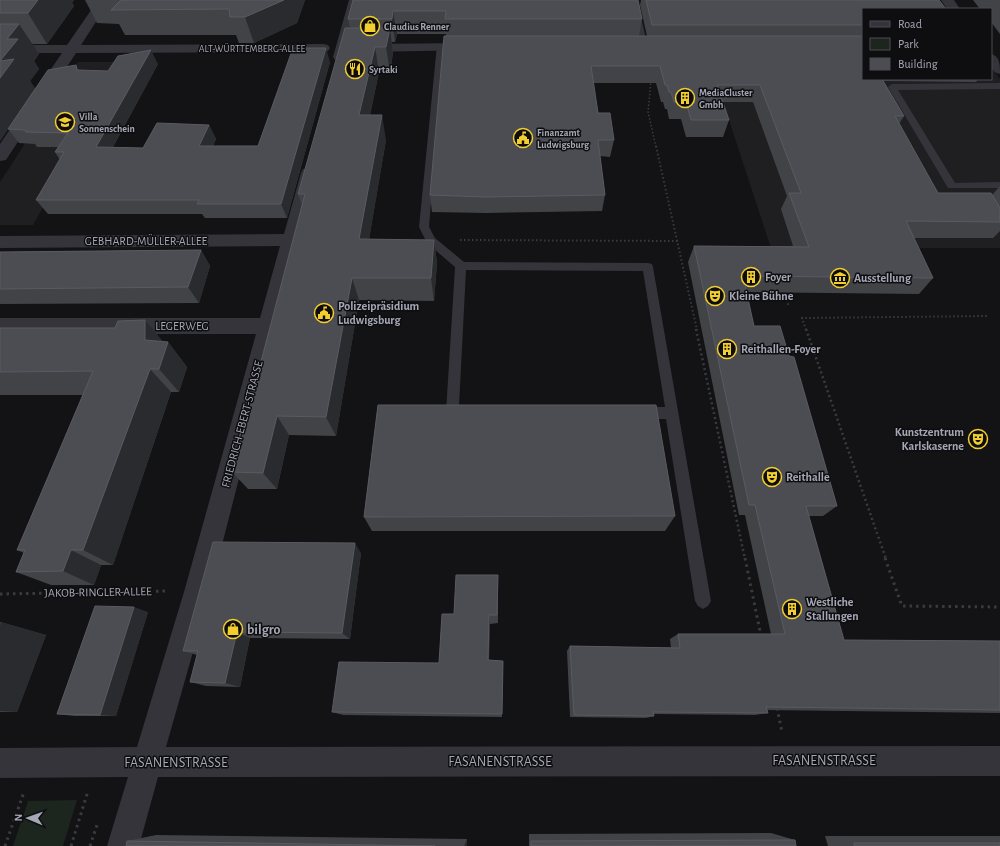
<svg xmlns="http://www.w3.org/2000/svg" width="1000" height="846" font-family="'Alegreya Sans',sans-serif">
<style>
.built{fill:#1f1f22}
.green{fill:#1d251f}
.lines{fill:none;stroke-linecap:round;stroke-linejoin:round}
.path-far3{stroke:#3a3b41;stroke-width:1.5;stroke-dasharray:1.5 2;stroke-linecap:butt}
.path-far2{stroke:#3a3b41;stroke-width:2;stroke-dasharray:1.5 2.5;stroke-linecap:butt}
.path-far1{stroke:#3a3b41;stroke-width:2.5;stroke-dasharray:2 3;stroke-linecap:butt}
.path{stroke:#3a3b41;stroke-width:3;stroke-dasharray:2.5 4;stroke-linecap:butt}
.lane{fill:#34343a;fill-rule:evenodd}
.street{fill:#34343a;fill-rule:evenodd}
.wall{fill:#414347}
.shaded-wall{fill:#2a2b2e}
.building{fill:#4c4d53;stroke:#5a5b62}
.labels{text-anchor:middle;stroke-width:3;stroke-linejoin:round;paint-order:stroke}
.far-poi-label{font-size:10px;font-weight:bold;fill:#a5a7b5;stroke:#0e0e10;text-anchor:start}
.far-street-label{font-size:10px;fill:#a5a7b5;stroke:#0e0e10}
.street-label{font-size:12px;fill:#a5a7b5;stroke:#0e0e10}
.poi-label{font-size:12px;font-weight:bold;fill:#a5a7b5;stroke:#0e0e10;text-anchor:start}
.near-poi-label{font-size:14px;font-weight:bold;fill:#a5a7b5;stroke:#0e0e10;text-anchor:start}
.near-street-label{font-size:14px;fill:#a5a7b5;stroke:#0e0e10}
</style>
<rect width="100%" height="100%" fill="#131315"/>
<path class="built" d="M707,53l156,26h128v-12l9,12v169h-229z
M78,62h48l-93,163h-33v-43z"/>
<path class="green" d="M77,800l-14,46h-50l15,-45z"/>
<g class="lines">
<path class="path-far3" d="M651,80l-3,32 8,35"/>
<path class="path-far2" d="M656,146l41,184
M460,240l218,1
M784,292l5,15
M806,330l-4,-12 187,-2"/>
<path class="path-far1" d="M696,329l49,230
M806,329l80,230"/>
<path class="path" d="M745,558l16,78
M885,558l17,48 98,1
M0,594l169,-3
M777,708l5,24
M5,846l19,-54
M71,846l17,-55
M90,846l7,-21"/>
<path class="lane" d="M633,11h6l1,2 8,34 -1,2h-6l-1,-2 -8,-34z
M437,45h3l4,2 -15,180 6,11 29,24 184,1 4,1 1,3 58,334 -3,5 -5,3 -5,-3 -3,-5 -29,-182h-26l-5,-2 -1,-4 1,-4 5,-2h25l-22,-136 -177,-1 -7,136 9,2 1,4 -1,4c-7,2 -14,2 -21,0l-1,-4 9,-145 -28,-24 -8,-16z
M1000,83v6l-102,1 57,93 45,-1v6h-52l-60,-101 4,-3z"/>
<path class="street" d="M98,0h12l-29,45 242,-1 5,1 2,3 -2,3 -5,1 -247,1 -70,107 -6,1v-17l62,-91h-62v-8h67z
M349,0h12l-14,57 -2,3 -5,1 -5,-1 -2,-3z
M941,0h13l6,9h-13z
M473,43l5,1 2,3 -2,3 -115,2 -5,-1 -2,-3 2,-3 5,-1z
M991,54c9,2 9,11 9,20 -11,-2 -9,-11 -9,-20z
M309,168l6,1 2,4 -107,419 -44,155 834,-1v30l-842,1 -19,69h-32l21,-69 -128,1v-30l137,-1 47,-155 72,-258h-256v-16h260l20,-72 -280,2v-12l284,-2 17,-61 2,-4z"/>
</g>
<path class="wall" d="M0,0h74l-2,3 2,3 -27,38h-15l7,10 -5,7 5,8 -9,12 5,8 45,-19 28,1 50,-7 -45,83 30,1 66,-23 7,14 -3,7h45l72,-84 -43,156h-82l-3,-4h-154l-12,-14 24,-40 -5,-8 3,-5h-21l-2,-3 -16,-1 -11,-14 -8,12z
M85,0h220l-8,23 -43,20h-15l-3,-8h-111l-6,-11 -22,-1z
M353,0l289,19 -3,17h8l-7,-31 1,-5h298l-76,9v70h115l-2,3 -93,-1 21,35 -5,8 39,69 54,2 8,-9v45l-7,7h-80l20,40 -14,16 -173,-2 8,34 35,30 48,150 -14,10h-14l35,124 156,1v72l-233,-3 1,3 -13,2 -102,-1 1,2 -8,2 -76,-1 -3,-66 3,-5 101,2 -1,-9 8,-5h93l-26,-119h-6l-51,-253 6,-16h99l-12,-37 6,-13 -34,-94h-30l6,18 -6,17h-37l-5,-18h-12l-2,-10h-2l-2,-7h-2l-5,-19h-63l5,30 16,27 -4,17 -10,-1 5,39 -3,16 -116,2 -54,-1 -2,-17 16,-161h-49l-2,8h-3l1,11 -3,19h-11l-9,43 16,25 -17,99 65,1 3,23 -3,38 -75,-1 -23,136 -47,-1 -12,54h-29l-16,-17 70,-267 -4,-11 52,-166 -2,-9z
M973,0h27v34l-9,-12v-13h-11z
M201,250l9,16 -11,37 -199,1v-52z
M0,328l168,14 19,25 -8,25h-8l-58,173h-12l-7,20h-43l-35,-13 8,-19 -7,-3 67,-155h-84z
M675,516l-10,15h-293l-8,-14z
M361,553l-11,86 -100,-1 -10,49 -34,-1 -16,-4 7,-27 -14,-4z
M498,575v48l-8,1 -1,36 14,1 -1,56 -159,-2 -11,-3 107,-49 15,-49z
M148,612l-32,104h-42l-17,-2z
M0,622l46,13 -29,77h-17z
M771,833l24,7 1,6h-267v-12z
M156,835l311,4v7h-341l1,-5z
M825,836h175v10h-172z"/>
<path class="shaded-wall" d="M38,0h36l-2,3 2,3 -27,38 -19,-31z
M284,0h21l-8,23 -43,20 -9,-26z
M393,11l4,23 -2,8 -3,-23z
M19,24l20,30 -5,7 5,8 -9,12 6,8 -36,52v-79l7,-23z
M390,28l3,25 -3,19 -4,-25z
M375,47l4,25 -14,68 -6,-25z
M326,48l4,14 -43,156 -6,-14z
M151,50l7,14 -53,97 -9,-14z
M76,65l9,14 -8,-9z
M382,115l4,25 -21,123 -6,-24z
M209,125l7,14 -10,21 -7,-14z
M434,240l3,23 -3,38 -3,-23z
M201,250l9,16 -11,37 -11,-16z
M352,278l7,22 -23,136 -10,-19z
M145,320l21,25 2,-3 19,25 -8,25 -20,-23 -14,-29z
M150,369l21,23 -58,173 -30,-15z
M277,416l12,19 -12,54 -14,-16z
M355,543l6,10 -11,86 -8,-6z
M71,550l30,15 -7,20 -31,-14z
M134,607l14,5 -32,104 -16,-1z
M489,615l1,9 -2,42v-6z
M1,622l45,13 -29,77 -17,-1v-85z
M237,632l13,6 -10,49 -15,-4z
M467,839v7h-3z"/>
<path class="building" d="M0,0h38l-10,13h-28z
M121,0h163l-39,17h-15l-1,-8 -118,1z
M353,0h285l4,19h-197l1,-8h-53l-1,8h-44z
M646,0h293l7,9h-83v16h-211z
M0,24h19l-12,15h11l-18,22z
M345,28h45l-4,19h-11l-16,68h23l-23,124 75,1 -3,38h-79l-26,139 -49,-1 -14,57 -31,-1 73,-278h-7z
M444,36h419v43h19l22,37h-9l43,77h53l9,15v14l-94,-1 27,57 -190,-2 11,50h26l9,30 5,1 43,149h-31l38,134 156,1v69l-234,-3 2,6 -115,-1 1,4 -80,-1 -4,-69 110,2 -2,-14h107l-30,-129h-6l-55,-259 115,1 -20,-54h12l-41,-108h-43l12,35h-38l-5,-18h-12l-3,-10h-2l-2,-7h-2l-5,-19h-69l7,47h12l4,27h-16l7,55 -119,2 -56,-2z
M293,48h33l-45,156h-84l2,-4h-163l28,-48h-9l13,-19 -42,-1 -1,-2 -17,-1 40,-59 28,-5 1,5 31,1 10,-15 33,-6 -55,97 47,1 14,-25 52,2 -10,21h59z
M14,59l-14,19v-17z
M201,250l-13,37 -188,2v-37z
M145,320v20l23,2 -9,27h-9l-67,181h-12l-8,21 -47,1 9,-22h-8l76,-179 -93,1v-44h115l3,-7z
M378,405h278l19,111 -311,1z
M213,542l142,1 -13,90 -105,-1 -12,51 -35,-1 8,-31h-15z
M456,575h42l-1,40h-8l-1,45 15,1 -1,53 -170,-2 7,-50 100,1 3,-49h12z
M95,606l39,1 -34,108 -43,-1z
M795,840l1,6h-265v-5z
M127,841l308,5h-309z
M854,843h146v3h-146z"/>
<defs>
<symbol id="shop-ring" viewBox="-11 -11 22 22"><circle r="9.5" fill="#0e0e10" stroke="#f2ce2e" stroke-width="1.5"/><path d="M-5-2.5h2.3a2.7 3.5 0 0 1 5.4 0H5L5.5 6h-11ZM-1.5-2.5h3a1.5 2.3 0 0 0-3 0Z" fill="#f2ce2e"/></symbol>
<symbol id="restaurant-ring" viewBox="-11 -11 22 22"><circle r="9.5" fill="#0e0e10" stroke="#f2ce2e" stroke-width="1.5"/><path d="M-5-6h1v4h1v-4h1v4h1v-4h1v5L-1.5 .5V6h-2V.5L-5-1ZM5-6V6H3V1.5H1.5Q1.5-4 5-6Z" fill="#f2ce2e"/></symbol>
<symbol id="building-ring" viewBox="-11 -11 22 22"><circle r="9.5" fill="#0e0e10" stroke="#f2ce2e" stroke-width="1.5"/><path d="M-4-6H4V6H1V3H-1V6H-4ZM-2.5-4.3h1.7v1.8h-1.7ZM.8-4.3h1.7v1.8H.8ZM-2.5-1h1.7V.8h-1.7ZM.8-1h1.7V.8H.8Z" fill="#f2ce2e"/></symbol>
<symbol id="school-ring" viewBox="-11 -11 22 22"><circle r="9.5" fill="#0e0e10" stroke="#f2ce2e" stroke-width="1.5"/><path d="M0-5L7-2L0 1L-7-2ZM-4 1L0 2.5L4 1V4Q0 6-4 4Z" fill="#f2ce2e"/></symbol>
<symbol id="civic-ring" viewBox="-11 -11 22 22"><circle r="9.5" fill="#0e0e10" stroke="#f2ce2e" stroke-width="1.5"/><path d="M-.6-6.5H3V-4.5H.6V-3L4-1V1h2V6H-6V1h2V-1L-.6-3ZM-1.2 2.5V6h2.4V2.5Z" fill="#f2ce2e"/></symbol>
<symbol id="museum-ring" viewBox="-11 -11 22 22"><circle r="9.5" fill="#0e0e10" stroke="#f2ce2e" stroke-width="1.5"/><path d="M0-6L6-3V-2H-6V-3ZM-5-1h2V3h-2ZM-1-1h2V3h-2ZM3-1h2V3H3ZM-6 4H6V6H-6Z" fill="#f2ce2e"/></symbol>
<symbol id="theatre-ring" viewBox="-11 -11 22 22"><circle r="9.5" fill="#0e0e10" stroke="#f2ce2e" stroke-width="1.5"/><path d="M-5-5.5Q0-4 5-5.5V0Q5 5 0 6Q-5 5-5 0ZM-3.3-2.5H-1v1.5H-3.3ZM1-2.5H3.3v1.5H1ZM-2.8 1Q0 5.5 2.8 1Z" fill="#f2ce2e"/></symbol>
</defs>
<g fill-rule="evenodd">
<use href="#shop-ring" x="359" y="15" width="22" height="22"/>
<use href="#restaurant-ring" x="344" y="58" width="22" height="22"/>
<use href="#building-ring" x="674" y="87" width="22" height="22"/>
<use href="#school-ring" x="54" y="111" width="22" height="22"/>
<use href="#civic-ring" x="512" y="127" width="22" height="22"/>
<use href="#building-ring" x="740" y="266" width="22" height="22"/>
<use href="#museum-ring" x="829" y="267" width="22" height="22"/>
<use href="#theatre-ring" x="704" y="285" width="22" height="22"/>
<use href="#civic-ring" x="313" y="302" width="22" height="22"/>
<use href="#building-ring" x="716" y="338" width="22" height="22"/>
<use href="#theatre-ring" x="967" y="428" width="22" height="22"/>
<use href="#theatre-ring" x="761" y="466" width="22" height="22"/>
<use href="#building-ring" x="781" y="598" width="22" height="22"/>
<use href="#shop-ring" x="222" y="618" width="22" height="22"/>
</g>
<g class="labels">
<g class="far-poi-label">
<text x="384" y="30">Claudius Renner</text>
<text x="369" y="73">Syrtaki</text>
<text x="699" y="96">MediaCluster<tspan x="699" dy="12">Gmbh</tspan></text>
<text x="79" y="120">Villa<tspan x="79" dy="12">Sonnenschein</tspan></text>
<text x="537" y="136">Finanzamt<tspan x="537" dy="12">Ludwigsburg</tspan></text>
</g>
<g class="far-street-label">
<text x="252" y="52">ALT-WÜRTTEMBERG-ALLEE</text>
</g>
<g class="street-label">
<text x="146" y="245">GEBHARD-MÜLLER-ALLEE</text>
<text x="182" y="330">LEGERWEG</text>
<text transform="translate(242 424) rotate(-75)" y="4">FRIEDRICH-EBERT-STRASSE</text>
<text transform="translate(98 592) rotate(-1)" y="4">JAKOB-RINGLER-ALLEE</text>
</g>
<g class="poi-label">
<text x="765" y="281">Foyer</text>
<text x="854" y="282">Ausstellung</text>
<text x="729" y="300">Kleine Bühne</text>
<text x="338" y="310">Polizeipräsidium<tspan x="338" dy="14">Ludwigsburg</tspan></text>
<text x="741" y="353">Reithallen-Foyer</text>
<text x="964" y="436" text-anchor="end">Kunstzentrum<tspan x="964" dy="14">Karlskaserne</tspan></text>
<text x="786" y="481">Reithalle</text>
<text x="806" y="606">Westliche<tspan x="806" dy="14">Stallungen</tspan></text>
</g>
<g class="near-poi-label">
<text x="247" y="634">bilgro</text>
</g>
<g class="near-street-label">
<text x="824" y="765">FASANENSTRASSE</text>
<text x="500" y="766">FASANENSTRASSE</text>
<text x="176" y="767">FASANENSTRASSE</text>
</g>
</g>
<rect x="862" y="8" width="130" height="72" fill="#0e0e10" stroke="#4a4b52"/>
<rect x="870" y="21" width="20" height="6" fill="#34343a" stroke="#4a4b52"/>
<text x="898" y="28" font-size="12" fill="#a5a7b5">Road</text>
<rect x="870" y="38" width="20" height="12" fill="#1d251f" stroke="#4a4b52"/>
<text x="898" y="48" font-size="12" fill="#a5a7b5">Park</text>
<rect x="870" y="58" width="20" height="12" fill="#4c4d53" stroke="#4a4b52"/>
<text x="898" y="68" font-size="12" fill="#a5a7b5">Building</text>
<g transform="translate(28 818) rotate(272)" stroke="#0e0e10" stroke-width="3" paint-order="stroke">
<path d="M0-3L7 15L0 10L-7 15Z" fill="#a5a7b5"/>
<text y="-6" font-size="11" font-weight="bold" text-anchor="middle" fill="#a5a7b5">N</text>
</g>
</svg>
